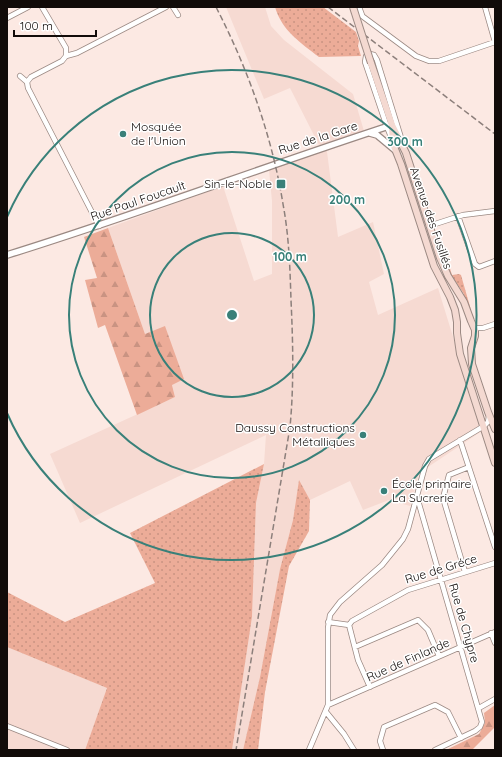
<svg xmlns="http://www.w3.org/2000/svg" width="502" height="757" font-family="Quicksand,sans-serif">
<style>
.built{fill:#f6dad2}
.grass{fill:url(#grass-dots)}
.forest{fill:url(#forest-firs)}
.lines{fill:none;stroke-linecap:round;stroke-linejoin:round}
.minor-casing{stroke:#9b8983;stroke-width:6}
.tertiary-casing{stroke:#9b8983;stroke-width:8}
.secondary-casing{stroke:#9b8983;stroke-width:8}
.minor{stroke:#fff;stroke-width:4.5}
.tertiary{stroke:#fff;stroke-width:5.5}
.secondary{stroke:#f4d9d1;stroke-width:6}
.rail{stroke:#8c7f7b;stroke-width:1.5;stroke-dasharray:6 3;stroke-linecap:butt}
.secondary-bridge-casing{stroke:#9b8983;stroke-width:8;stroke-linecap:butt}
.secondary-bridge{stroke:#f4d9d1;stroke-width:6}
.ring{fill:none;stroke:#398079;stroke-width:2}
.poi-dot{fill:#398079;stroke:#fff;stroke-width:1.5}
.labels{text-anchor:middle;stroke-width:3;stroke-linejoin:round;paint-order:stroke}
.poi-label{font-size:12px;fill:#110b09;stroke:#fff;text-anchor:start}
.street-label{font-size:12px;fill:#110b09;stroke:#fff}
.centre{fill:#398079;stroke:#fff;stroke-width:2}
.ring-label{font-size:12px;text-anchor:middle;font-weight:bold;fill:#398079;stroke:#fff;stroke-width:3;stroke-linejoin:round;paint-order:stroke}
</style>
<defs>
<pattern id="grass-dots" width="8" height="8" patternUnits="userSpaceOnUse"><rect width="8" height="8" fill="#ecac98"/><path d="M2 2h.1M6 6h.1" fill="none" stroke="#c99382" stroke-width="1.8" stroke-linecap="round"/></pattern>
<pattern id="forest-firs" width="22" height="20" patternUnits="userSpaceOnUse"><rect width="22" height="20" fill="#ecac98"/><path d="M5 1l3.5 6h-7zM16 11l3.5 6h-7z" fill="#c99382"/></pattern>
</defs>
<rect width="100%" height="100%" fill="#fce9e3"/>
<path class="built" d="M226,7h39l6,19 13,14 69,54 11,37 -38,13 12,93 35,-15 11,52 -15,8 9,33 60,-27 44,143 -63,42 -9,33 -21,-6 -26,10 -13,-29 -40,19 -11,-19 -6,39 -13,49 -20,108 -17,73h-11l20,-133 4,-114 8,-39 2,-29 -186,88 -30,-69 125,-57 -3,-12 -27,-51 -37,-106 115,-42 31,95 18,-7v-73l-3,-31 53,-19 -32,-63 -26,11z
M7,647l100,41 -22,62h-78z"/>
<path class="grass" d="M275,7h48l33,25 3,9 -1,5 3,10 -42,1c-18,-14 -37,-26 -44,-50z
M441,249l4,3 7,23 7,-1 2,1 10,35 -8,-15 1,-1 -8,-12h-1l-8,-14 2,-1 -6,-14h-2l-1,-3z
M264,464l-8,39 -4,114 -20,133h-147l22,-62 -100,-41v-55l58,30 90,-39 -25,-50z
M299,480l11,20 -1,31 -20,35 -24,126 -7,58h-15l17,-73 20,-108 13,-49z"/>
<path class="forest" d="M108,228l37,106 20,-8 19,53 -12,6 3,12 -38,18 -32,-90 -7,3 -13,-48 12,-2 -13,-41z
M495,705v22l-22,22 -27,1 33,-16 6,-11 -1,-10z"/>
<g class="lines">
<defs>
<path id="minor" d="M42,7l24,41v8
M173,7l5,8
M359,7l3,8
M485,7l10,35
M354,10l62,46 13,5h10l56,-19
M7,18l21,-11
M20,76l7,6 1,6 71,138
M27,82l4,-5 31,-16 4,-5 11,-3 89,-46
M391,137l-4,-10 -22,-65 1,-6 4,-2 4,1 3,5 25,81
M458,216l17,48 4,3 16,-6
M429,226l34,-11 32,-4
M474,328h9l12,-4
M460,440l35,107
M417,497l65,225 -2,5 -5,4 -40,19
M465,572l-22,-74 6,-23 20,-8
M328,622l21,3
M491,633l4,10
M355,647l63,-27 10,10 11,26
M370,687l-12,-27 -9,-35 3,-4 56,-31 87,-27
M328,705l167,-73
M479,708l16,-9
M326,712l18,22 10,16
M7,726l60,24
M309,750l19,-45v-77l2,-13 10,-13 42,-37 21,-26 5,-10 17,-63 4,-7 55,-33 4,-4 1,-6
M383,750l-3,-9 4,-14 51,-22 13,7 13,26"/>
<path id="tertiary" d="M370,133l7,2 18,15
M7,255c129,-40 256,-88 385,-130"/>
<path id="secondary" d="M371,63l21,62 14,28 34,105 8,18 16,26 7,19 4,9v6l-4,12 1,16 16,48 7,17
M392,127l1,17 8,20 33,102 16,31 5,13 2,12v11l3,21 35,109"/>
</defs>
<use href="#minor" class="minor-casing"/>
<use href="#tertiary" class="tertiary-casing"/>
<use href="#secondary" class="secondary-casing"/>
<use href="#minor" class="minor"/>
<use href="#tertiary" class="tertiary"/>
<use href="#secondary" class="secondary"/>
<path class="rail" d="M216,7c32,62 56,129 67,197 6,32 7,64 8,96 2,43 3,85 -1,127l-54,323
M328,7l167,127"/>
<defs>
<path id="secondary-bridge" d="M353,7l18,56"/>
</defs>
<use href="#secondary-bridge" class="secondary-bridge-casing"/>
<use href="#secondary-bridge" class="secondary-bridge"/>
</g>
<g class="ring">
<circle cx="232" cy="315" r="82"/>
<circle cx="232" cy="315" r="163"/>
<path d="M7 217A245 245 0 1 1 7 413"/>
</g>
<g class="poi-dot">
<circle cx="123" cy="134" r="4"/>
<rect x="276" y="179" width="10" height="10" rx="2"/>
<circle cx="363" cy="435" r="4"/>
<circle cx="384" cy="491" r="4"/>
</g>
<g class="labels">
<g class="poi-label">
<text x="131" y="131">Mosquée<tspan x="131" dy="14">de l'Union</tspan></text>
<text x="272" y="188" text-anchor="end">Sin-le-Noble</text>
<text x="355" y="432" text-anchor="end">Daussy Constructions<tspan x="355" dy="14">Métalliques</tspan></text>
<text x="392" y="488">École primaire<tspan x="392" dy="14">La Sucrerie</tspan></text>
</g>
<g class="street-label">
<text transform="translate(318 138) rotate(-18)" y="4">Rue de la Gare</text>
<text transform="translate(138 201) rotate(-19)" y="4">Rue Paul Foucault</text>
<text transform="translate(431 218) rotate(71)" y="4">Avenue des Fusillés</text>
<text transform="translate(441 569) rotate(-17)" y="4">Rue de Gréce</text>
<text transform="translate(464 623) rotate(74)" y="4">Rue de Chypre</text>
<text transform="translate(408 660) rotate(-24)" y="4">Rue de Finlande</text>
</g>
</g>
<circle cx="232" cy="315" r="6" class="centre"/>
<g class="ring-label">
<text x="405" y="146">300 m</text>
<text x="347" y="204">200 m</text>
<text x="290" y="261">100 m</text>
</g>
<rect width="502" height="757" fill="none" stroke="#110b09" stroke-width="16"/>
<path d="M14 30v6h82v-6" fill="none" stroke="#110b09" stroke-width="2"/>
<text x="20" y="30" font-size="12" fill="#110b09" stroke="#ffffff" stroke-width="3" paint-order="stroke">100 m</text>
</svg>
